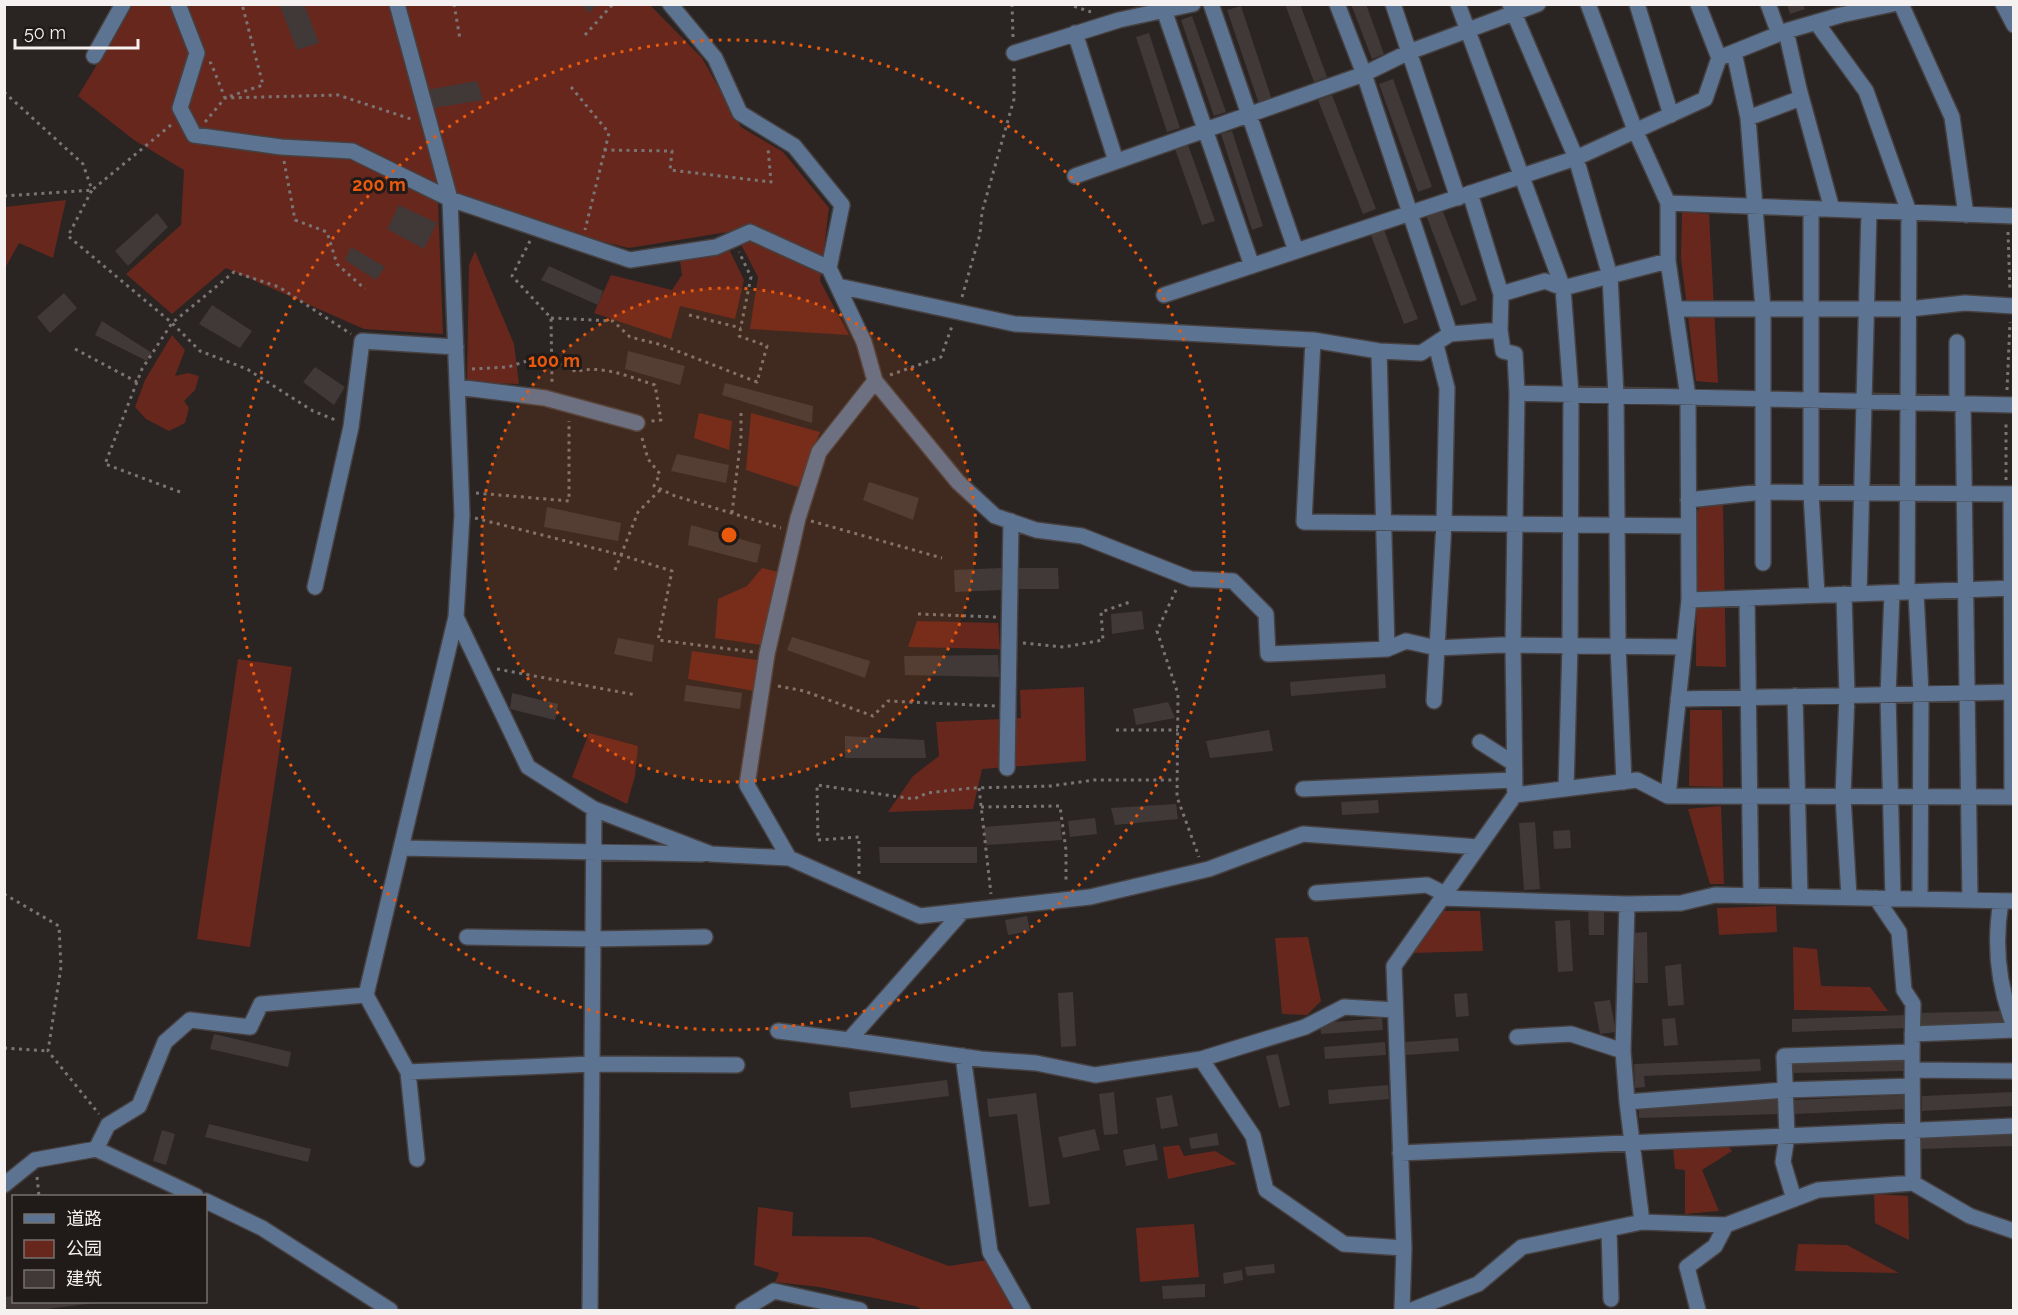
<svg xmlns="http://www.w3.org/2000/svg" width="2018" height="1315" font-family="Raleway,'Noto Sans SC',sans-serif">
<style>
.green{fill:#68271d}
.building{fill:#403938}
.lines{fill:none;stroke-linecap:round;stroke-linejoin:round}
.minor-casing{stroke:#464140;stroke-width:18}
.path{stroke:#7a7574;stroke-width:3;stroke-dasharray:3 4.5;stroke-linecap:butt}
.minor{stroke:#5d7392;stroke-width:15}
.ring{fill:none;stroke:#e8590c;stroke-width:3;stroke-dasharray:3 6}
.centre{fill:#e8590c;stroke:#201a19;stroke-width:3}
.ring-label{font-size:18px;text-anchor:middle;font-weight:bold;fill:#e8590c;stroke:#201a19;stroke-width:6;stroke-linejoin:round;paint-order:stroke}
</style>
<rect width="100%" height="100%" fill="#2a2423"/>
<path class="green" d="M133,5h517l52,53 39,69 42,25 46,56 -9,73 29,54 -99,-6 8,-52 -24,-46 -105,17 -191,-46 5,132 -79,-5 -138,-61 -54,46 -46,-40 55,-49 3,-55 -50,-30 -56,-44z
M66,200l-13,58 -34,-15 -14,25v-61z
M1682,212l27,2 9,169 -22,-2 -15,-123z
M729,249l15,31 -9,39 -55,-13 -9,33 -77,-26 17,-38 61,15 10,-15 -2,-15z
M475,251l39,93 5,40 -52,-2 2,-117z
M172,335l13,15 -10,26 13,-3 11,3 -4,14 -11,11 5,7 -4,15 -16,8 -23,-12 -11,-12 10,-27z
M699,413l33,8 -3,29 -35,-12z
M751,413l69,19 -22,55 -52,-17z
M1703,502h20l3,165 -30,-1 1,-154z
M762,568l16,4 -17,73 -46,-7 3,-39 29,-13z
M917,621l81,2 2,26 -92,-2z
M692,651l65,9 -3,31 -66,-12z
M238,659l54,8 -42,280 -53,-8z
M1084,687l2,74 -104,8 -9,40 -85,3 25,-36 26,-20 -3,-34 85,-4 -1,-28z
M1690,710h32l1,77 -34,-1z
M589,733l49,13 -3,30 -8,28 -55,-27z
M1721,806l3,78h-14l-22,-75z
M1776,906l1,26 -58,3 -2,-27z
M1441,911h39l3,40 -72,2z
M1308,937l13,64 -14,14 -25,-1 -7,-76z
M1793,947l24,2 4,37 49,1 18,24 -94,-1z
M1179,1145l5,11 31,-5 22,13 -69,15 -5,-32z
M1727,1145l5,6 -30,19 17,41 -34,3v-44l-10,-1 -2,-20z
M1874,1194l34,2 1,44 -34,-17z
M758,1207l35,5 -1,24 78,1 79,29 38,-6 28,50h-92l-8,-4 -96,-19 -44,-5 4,-9 -25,-8z
M1194,1224l5,53 -59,5 -4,-54z
M1798,1244l49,1 52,28 -104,-2z"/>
<path class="building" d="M279,4h25l15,39 -22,7z
M581,4h16l-8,9z
M1285,4h15l27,73 -13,5z
M1351,4h15l18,50 -12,5z
M1787,4h16l2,5 -15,5z
M1241,6l31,94 -13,4 -32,-94z
M1192,16l34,96 -12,4 -33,-96z
M1149,33l31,95 -13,4 -31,-95z
M1393,79l39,108 -14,5 -39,-108z
M477,81l6,19 -49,8 -13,-17z
M1332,95l44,114 -13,5 -45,-114z
M1232,131l31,95 -11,4 -31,-96z
M1187,142l28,79 -13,4 -28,-79z
M399,205l38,18 -13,26 -37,-20z
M1442,209l35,91 -16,6 -35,-91z
M157,213l11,14 -40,39 -13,-15z
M1384,230l34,89 -14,5 -33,-89z
M351,247l34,20 -9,13 -31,-20z
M549,266l54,25 -5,14 -57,-25z
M64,293l13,15 -27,25 -13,-16z
M212,305l40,26 -12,17 -41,-24z
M102,321l50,32 -5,8 -52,-26z
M628,351l57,15 -5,19 -55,-16z
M315,367l30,20 -11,18 -31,-23z
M725,383l88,23 -1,17 -90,-28z
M677,454l52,11 -3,18 -55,-12z
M869,482l50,16 -6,22 -50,-20z
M547,507l74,16 -3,18 -74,-14z
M691,525l70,20 -4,18 -69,-18z
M1001,568l2,22 -48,2 -1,-22z
M1017,568h41l1,21h-41z
M1142,611l2,18 -32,5 -1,-20z
M792,637l78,24 -5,17 -78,-28z
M618,638l36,7 -2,17 -38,-8z
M998,655l1,22 -94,-2 -1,-19z
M1385,674l1,14 -95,8 -1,-14z
M686,685l56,8 -2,16 -56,-8z
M512,693l46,11 -3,16 -45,-11z
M1168,702l7,16 -39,7 -3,-16z
M1269,730l4,21 -63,7 -4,-17z
M845,736l79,4 2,18h-81z
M1378,800l1,13 -37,2 -1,-13z
M1176,804l2,15 -63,6 -4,-17z
M1095,818l2,16 -27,3 -2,-16z
M1060,821l2,19 -76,5 -2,-18z
M1535,822l5,67 -16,1 -5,-67z
M1570,830l1,18 -17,1 -1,-18z
M879,847h98v16h-97z
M1588,907h16v28h-15z
M1027,916l3,15 -22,4 -3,-15z
M1570,920l3,51 -15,1 -3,-51z
M1647,932l1,51h-13l-1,-50z
M1681,964l3,41 -16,1 -3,-40z
M1073,992l3,54 -15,1 -3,-54z
M1467,993l2,23 -13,1 -2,-23z
M1610,1000l6,32 -16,2 -6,-32z
M2003,1011v15l-84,2v-15z
M1906,1015v13l-114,4v-13z
M1382,1018l1,12 -62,4 -1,-11z
M1675,1018l3,27 -14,1 -2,-27z
M214,1034l77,18 -3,15 -78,-18z
M1458,1038l1,13 -53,4 -1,-13z
M1385,1042l1,13 -61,4 -1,-12z
M1278,1054l12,51 -11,3 -13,-52z
M1903,1057l1,14 -114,2v-14z
M1760,1059l1,12 -117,5 1,11 -10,1 -1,-24z
M947,1080l2,16 -98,12 -2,-16z
M1388,1085l1,14 -60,5 -1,-14z
M1114,1092l4,42 -14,1 -5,-41z
M2014,1092v14l-92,5v-15z
M1036,1093l14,111 -21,3 -12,-93 -28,3 -2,-18z
M1172,1095l6,31 -17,3 -5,-31z
M1904,1095l1,14 -111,5 -1,-14z
M1781,1097l1,17 -143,4v-12z
M209,1124l102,25 -3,13 -103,-25z
M1095,1129l5,21 -37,8 -5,-21z
M162,1130l13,4 -9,31 -13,-4z
M2014,1132v14l-94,3v-14z
M1217,1133l2,12 -28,4 -2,-11z
M1155,1144l3,16 -32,6 -3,-16z
M1274,1264l1,9 -28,3 -2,-9z
M1242,1270l1,10 -19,4 -1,-11z
M1205,1284v13l-42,2 -1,-13z
M14,1296v6l80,1 -55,7h-35v-13z"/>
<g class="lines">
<defs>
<path id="minor" d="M178,4l19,49 -17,55 14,27 87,12 71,4 98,48 180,61 86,-13 34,-15 79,36
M397,4l53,195 12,316 -6,102 72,150 66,42 117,45 78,4
M670,4l45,54 25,55 54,33 48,59 -13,63 35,74 11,39 83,101 37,34 41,14 46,6 109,43 42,2 33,33 2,40 119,-5 19,-8 31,7 64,-3 183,2
M1211,4l85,247
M1337,4l27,70 86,260
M1393,4l65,194
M1458,4l105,284 8,106 -1,252 -4,143
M1510,4l66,154 34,118 6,119 2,251 6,136
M1588,4l47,126 33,73v58l20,136 1,203 -21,196
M1637,4l34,111
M1698,4l21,54
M1768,4l11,30
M1901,4l51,113 14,98
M2003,4l11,21
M1164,10l88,256
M1816,22l50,69 43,121 -2,380
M1786,31l13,58 33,120
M1075,33l41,128
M1734,52l14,66 15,191v254
M1014,53l105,-33 74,-16
M94,56l29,-52
M1748,118l53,-20
M1075,176l289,-102 45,-22 129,-48
M1470,193l31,101
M1668,203l346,13
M1811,209v284l6,102
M838,286l177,38 298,16 66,11 42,2 29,-19 50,-4 1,-36 44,-13 18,7 105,-27
M1164,295l412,-137 129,-59 14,-41 67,-27 55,-16 52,-11
M1675,309h234l56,-6 49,3
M1313,340l-9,182 384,4
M1957,342v62
M1379,351l8,298
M875,381l-56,71 -21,66 -31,136 -20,131 42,73 131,58 170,-19 119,-28 94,-35 175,13
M457,387l88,11 92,25
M1517,393l497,12
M1963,404l7,496
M2011,494l1,303
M1688,500l74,-8 252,2
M315,587l36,-160 11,-86 94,6
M1916,592l5,102 -1,205
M1892,593l-4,102 5,203
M1844,594l3,101 -4,101 6,101
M1859,594l10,-383
M1747,598l4,298
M1689,600l325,-12
M1795,696l5,200
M1678,699l336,-7
M1434,701l10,-178 3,-135 -11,-43
M1480,742l33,21 2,32 122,-15 31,16 346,1
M1007,768l4,-247
M1303,789l211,-9
M401,848l301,6
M1316,893l111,-8 18,9
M1442,898l185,6 54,-1 34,-8 299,6
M1876,898l23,34 5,58 9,14 -1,48
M2001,901c-7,42 -3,85 13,125
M467,937l126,2 112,-2
M366,995l42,77 9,87
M778,1031l71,9 113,-128
M1912,1034l102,-4
M1517,1037l54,-3 52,17
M849,1040l132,19 55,4 59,12 106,-16 104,-32 39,-20 51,3
M963,1056l27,196 33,58
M1201,1059l52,77 13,54 78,54 60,4
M1912,1070l102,1
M408,1072l184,-8 145,1
M1627,1102l-4,-51 4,-147
M96,1149l100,47
M1400,1153l614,-27
M4,1185l31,-25 61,-11 12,-24 31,-19 26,-64 25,-22 60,7 11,-23 105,-9 90,-378
M1794,1199l-11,-37 4,-26 -3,-80 128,-4 1,131 57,33 44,15
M206,1201l56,27 128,82
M1642,1222l84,3 92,-35 95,-7
M1609,1229l2,70
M590,1310l4,-501
M743,1310l31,-19 86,19
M1402,1310l2,-62 -10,-282 121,-171 -2,-150 4,-252 -2,-39 -12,-3 -3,-21
M1412,1310l66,-26 44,-37 120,-25 -15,-120 158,-12 127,-4
M1698,1310l-11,-43 28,-21 11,-21"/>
</defs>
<use href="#minor" class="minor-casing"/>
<path class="path" d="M454,4l6,35
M1012,4l1,33
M1067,4l24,8
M585,35l28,-31
M209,63h2l14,35 38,-13 -21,-81
M571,87l38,46 -24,97
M4,92l79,72 9,26 -24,46 104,87 28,28 47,18 66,42 25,10
M205,122l20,-24 113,-3 76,25
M604,150l68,1 -2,19 101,12 -3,-34
M284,161l11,59 32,12 10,32 28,25
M4,196l88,-6 79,-65
M2008,232l2,59
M530,241l-18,35 39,42 1,65
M962,297l18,-63 2,-22 32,-113v-31
M689,315l52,13
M551,318l62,3 17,16 32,8 95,37 10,-36 -28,-10 12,-59 -12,-25
M75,349l62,33
M472,369l36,-2 22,-7 40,5 5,7c27,-8 54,5 80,13l6,35 -10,1
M890,375l51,-18 11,-31
M2007,390l3,-68
M642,438l6,21 12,15 -6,12 21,10 106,32
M2006,480v-59
M180,492l-75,-28 37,-95 30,-46 62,-51 45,15 72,47
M476,493l93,8v-80
M732,513l9,-76v-27
M475,518l146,37 17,-43 23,-23
M811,521l131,37
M615,570l6,-15 51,16 -14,69 95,12
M1176,590l-19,41 21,63 -1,103 22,60
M918,614l78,3
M1023,643l41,4 39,-7 -2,-28 29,-10
M497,669l139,26
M778,686l26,5 69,25 15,-15 107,5
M1116,730h62
M979,788l12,106
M981,807l79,-1 6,44v33
M859,874v-37l-41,3 -1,-55 97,14 13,-6 45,-5 79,-2 43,-6h83
M4,894l55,32 2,41 -13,84 51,63
M4,1048l44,3
M37,1177l2,19"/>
<use href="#minor" class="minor"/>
</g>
<circle cx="729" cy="535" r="247" fill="#e8590c" fill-opacity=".12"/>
<g class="ring">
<circle cx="729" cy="535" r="247"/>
<circle cx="729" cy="535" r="495"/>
</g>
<circle cx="729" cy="535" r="9" class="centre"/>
<g class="ring-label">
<text x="379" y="191">200 m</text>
<text x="554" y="367">100 m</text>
</g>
<rect width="2018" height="1315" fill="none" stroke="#f5f1f0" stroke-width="12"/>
<rect x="12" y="1195" width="195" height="108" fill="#201a19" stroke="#75706f" stroke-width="1.5"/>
<rect x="24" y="1214" width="30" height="9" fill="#5d7392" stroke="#75706f" stroke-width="1.5"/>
<text x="66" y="1225" font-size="18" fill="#f5f1f0">道路</text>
<rect x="24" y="1240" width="30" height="18" fill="#68271d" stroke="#75706f" stroke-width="1.5"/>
<text x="66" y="1255" font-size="18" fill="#f5f1f0">公园</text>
<rect x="24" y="1270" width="30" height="18" fill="#403938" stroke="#75706f" stroke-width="1.5"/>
<text x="66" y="1285" font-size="18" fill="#f5f1f0">建筑</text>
<path d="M15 39v9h123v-9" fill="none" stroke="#f5f1f0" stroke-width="3"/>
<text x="24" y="39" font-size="18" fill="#f5f1f0" stroke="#201a19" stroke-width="4.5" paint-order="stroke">50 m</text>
</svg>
